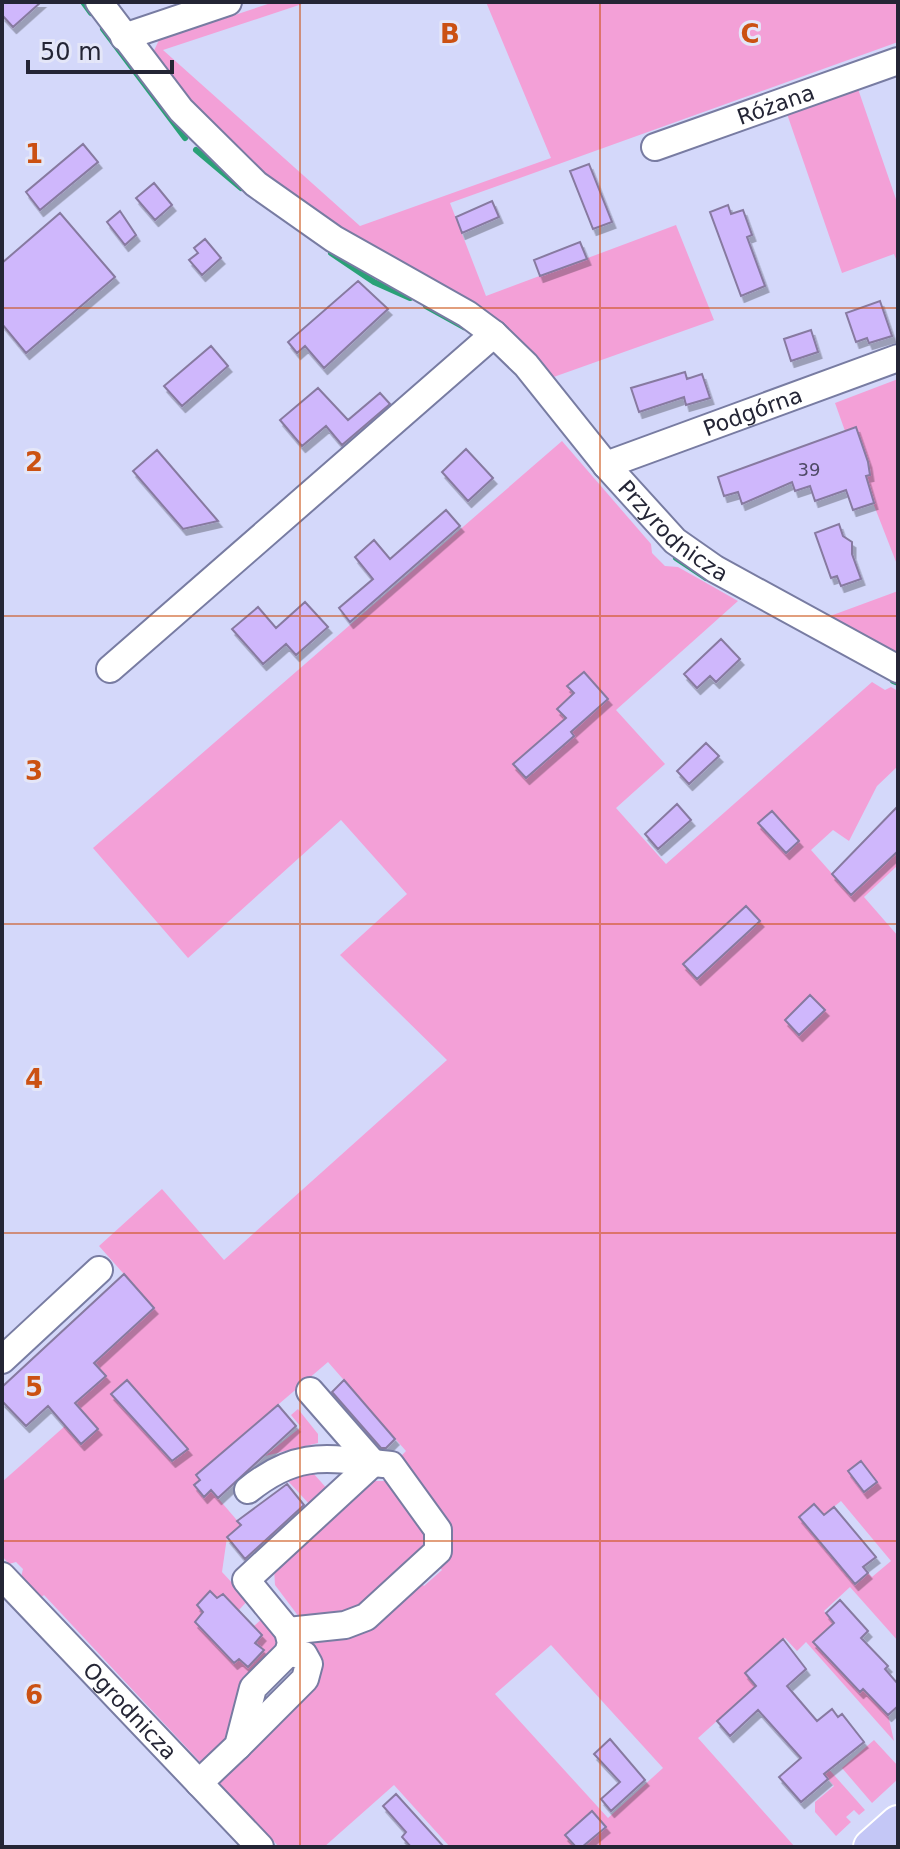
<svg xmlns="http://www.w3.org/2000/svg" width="900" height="1849" font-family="'DejaVu Sans',sans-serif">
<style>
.green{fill:#f3a0d7;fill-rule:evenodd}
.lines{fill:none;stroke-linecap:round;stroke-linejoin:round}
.stream{stroke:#2aa177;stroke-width:6}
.building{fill:#cfb7fc;stroke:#877aa0;stroke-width:2;filter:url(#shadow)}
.minor-casing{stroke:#787ca2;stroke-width:30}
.major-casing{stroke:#fff;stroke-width:38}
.minor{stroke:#fff;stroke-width:26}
.major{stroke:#c4c7f6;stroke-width:34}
.grid{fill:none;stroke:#cb5112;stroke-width:2;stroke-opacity:0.55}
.labels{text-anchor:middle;stroke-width:6;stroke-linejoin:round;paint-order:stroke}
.number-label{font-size:18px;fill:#4f4a67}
.street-label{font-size:22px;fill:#242535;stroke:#e4e6f8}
.grid-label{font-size:26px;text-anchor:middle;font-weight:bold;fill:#cb5112;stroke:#e4e6f8;stroke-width:6;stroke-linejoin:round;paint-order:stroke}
</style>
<defs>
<filter id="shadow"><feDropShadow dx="3.5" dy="6" stdDeviation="0" flood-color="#0004"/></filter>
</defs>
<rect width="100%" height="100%" fill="#d4d8fa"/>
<path class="green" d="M274,2h34l-145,48 197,176 191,-68 -65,-156h412v40l-448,161 36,93 190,-71 38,95 -166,59 -283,-201 -57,-51 -57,-70 8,-17z
M857,86l41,119v59l-4,-10 -52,19 -56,-162z
M898,379v188l-35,-90 5,-16 -12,-34 -11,4 -10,-28z
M562,441l89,103 1,9 13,13 13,1 60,34 -122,109 49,54 -49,44 50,56 206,-182 13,8 6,-3 7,4v75l-21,20 -28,55 -16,-11 -22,20 40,45 47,-44v14l-34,32 34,39v705l-48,-54 -26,24 10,12 -21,19 46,50 4,-3 25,26 6,26 -88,-99 -9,9 -12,-13 -40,35 11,13 -58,52 97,109h-213l23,-20 -13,-16 -26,24 10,12h-126l-56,-62 -70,62h-45l-60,-64v-9l92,-123 1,-9 104,-64 8,8 18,-16 -7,-9 9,-9 -48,-91 10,-10 -78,-89 -132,113 4,5 -6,5 10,11 7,-6 30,35 -14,12 -5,35 26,28 -9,10 -15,-16 -7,4 -7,-6 -13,12 6,8 -7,10 38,41 5,-4 9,8 15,-16 -8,-8 7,-8 -8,-9 10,-9 13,18v13l-45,94 -31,21 -157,-168 -4,3 -19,-21 2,-8 -7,-7 -7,2 -7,-8v-74l63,-56 -6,-8 47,-42 -12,-13 60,-55 -55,-62 63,-57 62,71 223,-200 -107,-105 67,-61 -66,-74 -153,138 -95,-110zM584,672l24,27 -33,30 -18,-20 17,-16 -6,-7zM563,722l11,14 -49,42 -11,-14zM772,811l27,30 -13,12 -27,-29zM747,906l13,16 -63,57 49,-73zM810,995l15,15 -27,25 -13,-15zM126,1380l62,69 -16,12 -60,-66zM841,1501l50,60 -19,16 -4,-4 -12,11 -32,-69zM551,1645l112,123 -55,50 -113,-124z
M898,591v66l-76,-38z
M298,1409l20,25v9l-53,13 36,-29 -10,-12z
M313,1473l17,19 -18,15 -25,-27z
M373,1481h15l40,53 2,15 -69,62 -59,10 -27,-36 -1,-17z
M803,1740l62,70 -6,5 -5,-5 -8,7 5,5 -15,14 -21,-24v-10l19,-16 -27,-32z
M874,1740l24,26v13l-26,24 -30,-35z"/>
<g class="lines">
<path class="stream" d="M83,2l8,11
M103,29l82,109
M196,150l45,38
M331,253l43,29 36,16
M426,306l38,21
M676,558l30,20
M893,681l5,2"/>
</g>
<path class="building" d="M2,2h39l-28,25 -11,-12z
M83,144l15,18 -58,48 -14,-18z
M589,164l23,58 -19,7 -23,-58z
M154,183l18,22 -17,15 -19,-22z
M492,201l7,16 -37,16 -6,-16z
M728,205l3,9 12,-4 9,25 -5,2 18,49 -24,10 -31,-84z
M120,211l16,24 -11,10 -18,-23z
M60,213l55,64 -89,76 -24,-29v-61z
M205,239l16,19 -19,17 -13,-15 9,-7 -4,-5z
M580,242l7,17 -47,17 -6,-16z
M358,281l30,28 -64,59 -19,-22 -8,7 -9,-11z
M880,301l12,35 -23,7 -2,-5 -11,4 -10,-29z
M811,330l7,22 -27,9 -7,-22z
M211,346l17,20 -46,40 -18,-20z
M685,372l2,7 15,-5 8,24 -24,7 -2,-8 -45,15 -8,-24z
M318,388l30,32 32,-27 10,11 -48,41 -16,-19 -24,20 -22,-26z
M856,427l12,35 2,13 -4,1 8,27 -21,7 -7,-20 -31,11 -5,-15 -15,5 -3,-9 -50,22 -4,-12 -14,4 -6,-19z
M466,449l27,29 -25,23 -26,-29z
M157,450l61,71 -35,8 -50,-58z
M446,510l14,16 -110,96 -11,-14 34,-29 -18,-22 19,-17 16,19z
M839,524l4,12 9,6v12l9,25 -20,7 -4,-10 -6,2 -16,-45z
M305,602l23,25 -32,28 -10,-11 -23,20 -31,-35 26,-22 18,21z
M721,639l19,20 -24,23 -6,-6 -13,12 -13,-14z
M584,672l24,27 -37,33 3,4 -48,42 -13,-14 53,-46 -9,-9 17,-16 -7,-7z
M706,743l13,13 -30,28 -12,-13z
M677,804l14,16 -33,29 -13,-15z
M898,806v45l-47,44 -19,-21z
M772,811l27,30 -13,12 -28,-30z
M746,906l14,15 -63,58 -14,-15z
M810,995l15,15 -26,25 -14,-15z
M124,1274l30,34 -60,55 12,13 -31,27 23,26 -17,15 -33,-38 -22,20 -24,-25v-14z
M127,1380l61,69 -16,12 -61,-67z
M344,1380l51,59 -9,9h-5l-49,-56z
M278,1405l18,21 -78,72 -7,-8 -7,7 -10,-12 6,-5 -4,-5z
M861,1461l16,21 -13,10 -16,-21z
M287,1484l17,21 -59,54 -18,-22 14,-12 -4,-4z
M814,1504l10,11 10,-8 42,50 -13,10 5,6 -13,11 -56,-67z
M210,1591l7,7 6,-4 39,41 -7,8 9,7 -16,17 -9,-8 -5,4 -39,-41 8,-10 -6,-7z
M840,1600l28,31 -7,7 27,28 -3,3 13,15v22l-10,9 -25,-26 -3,3 -47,-50 21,-19 -8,-10z
M783,1639l23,30 -19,17 30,35 15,-12 6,8 4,-3 22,28 -40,32 4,5 -27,23 -22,-25 22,-19 -43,-48 -28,26 -13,-15 39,-35 -11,-13z
M610,1739l35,41 -34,31 -10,-12 19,-17 -26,-28z
M396,1794l48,53h-33l-9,-10 4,-5 -23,-26z
M592,1811l14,16 -24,20h-6l-11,-12z"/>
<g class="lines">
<defs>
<g id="minor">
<path id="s1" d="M99,2l82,108 75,74 78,55 133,75 27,20 32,31 80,100 69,76 40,28 183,100"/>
<path d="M124,37l104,-35"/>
<path id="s2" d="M655,147l243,-86"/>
<path id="s3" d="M606,465l292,-107"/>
<path d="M110,669l384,-335"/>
<path d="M2,1360l97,-90"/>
<path d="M248,1490c52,-42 82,-31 143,-25l47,65v21l-72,66 -21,8 -57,6"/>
<path id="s4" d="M2,1576l258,271"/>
<path d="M238,1746l67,-67 4,-15 -5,-9 -16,-2"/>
<path d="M199,1783l39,-37 15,-58 35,-35 3,-10 -3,-12 -42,-51 127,-117 -63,-72"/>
</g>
<path id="major" d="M871,1847l27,-24"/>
</defs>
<use href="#minor" class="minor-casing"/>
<use href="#major" class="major-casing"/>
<use href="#minor" class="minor"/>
<use href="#major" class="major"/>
</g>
<path class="grid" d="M300,2v1845M600,2v1845M2,308h896M2,616h896M2,924h896M2,1233h896M2,1541h896"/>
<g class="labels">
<g class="number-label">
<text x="809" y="476">39</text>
</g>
<g class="street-label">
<text dy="8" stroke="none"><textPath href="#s2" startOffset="128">Różana</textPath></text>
<text dy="8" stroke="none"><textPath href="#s3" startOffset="156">Podgórna</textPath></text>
<text dy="8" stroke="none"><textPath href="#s1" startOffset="790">Przyrodnicza</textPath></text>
<text dy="8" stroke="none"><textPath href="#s4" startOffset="186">Ogrodnicza</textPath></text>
</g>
</g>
<g class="grid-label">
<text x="450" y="43">B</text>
<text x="750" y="43">C</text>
<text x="34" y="163">1</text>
<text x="34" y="471">2</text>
<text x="34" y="780">3</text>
<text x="34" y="1088">4</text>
<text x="34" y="1396">5</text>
<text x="34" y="1704">6</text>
</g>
<rect width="900" height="1849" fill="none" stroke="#242535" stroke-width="8"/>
<path d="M28 60v12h144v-12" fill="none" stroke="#242535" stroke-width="4"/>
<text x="40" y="60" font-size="24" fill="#242535" stroke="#e4e6f8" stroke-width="6" paint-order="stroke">50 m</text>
</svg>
